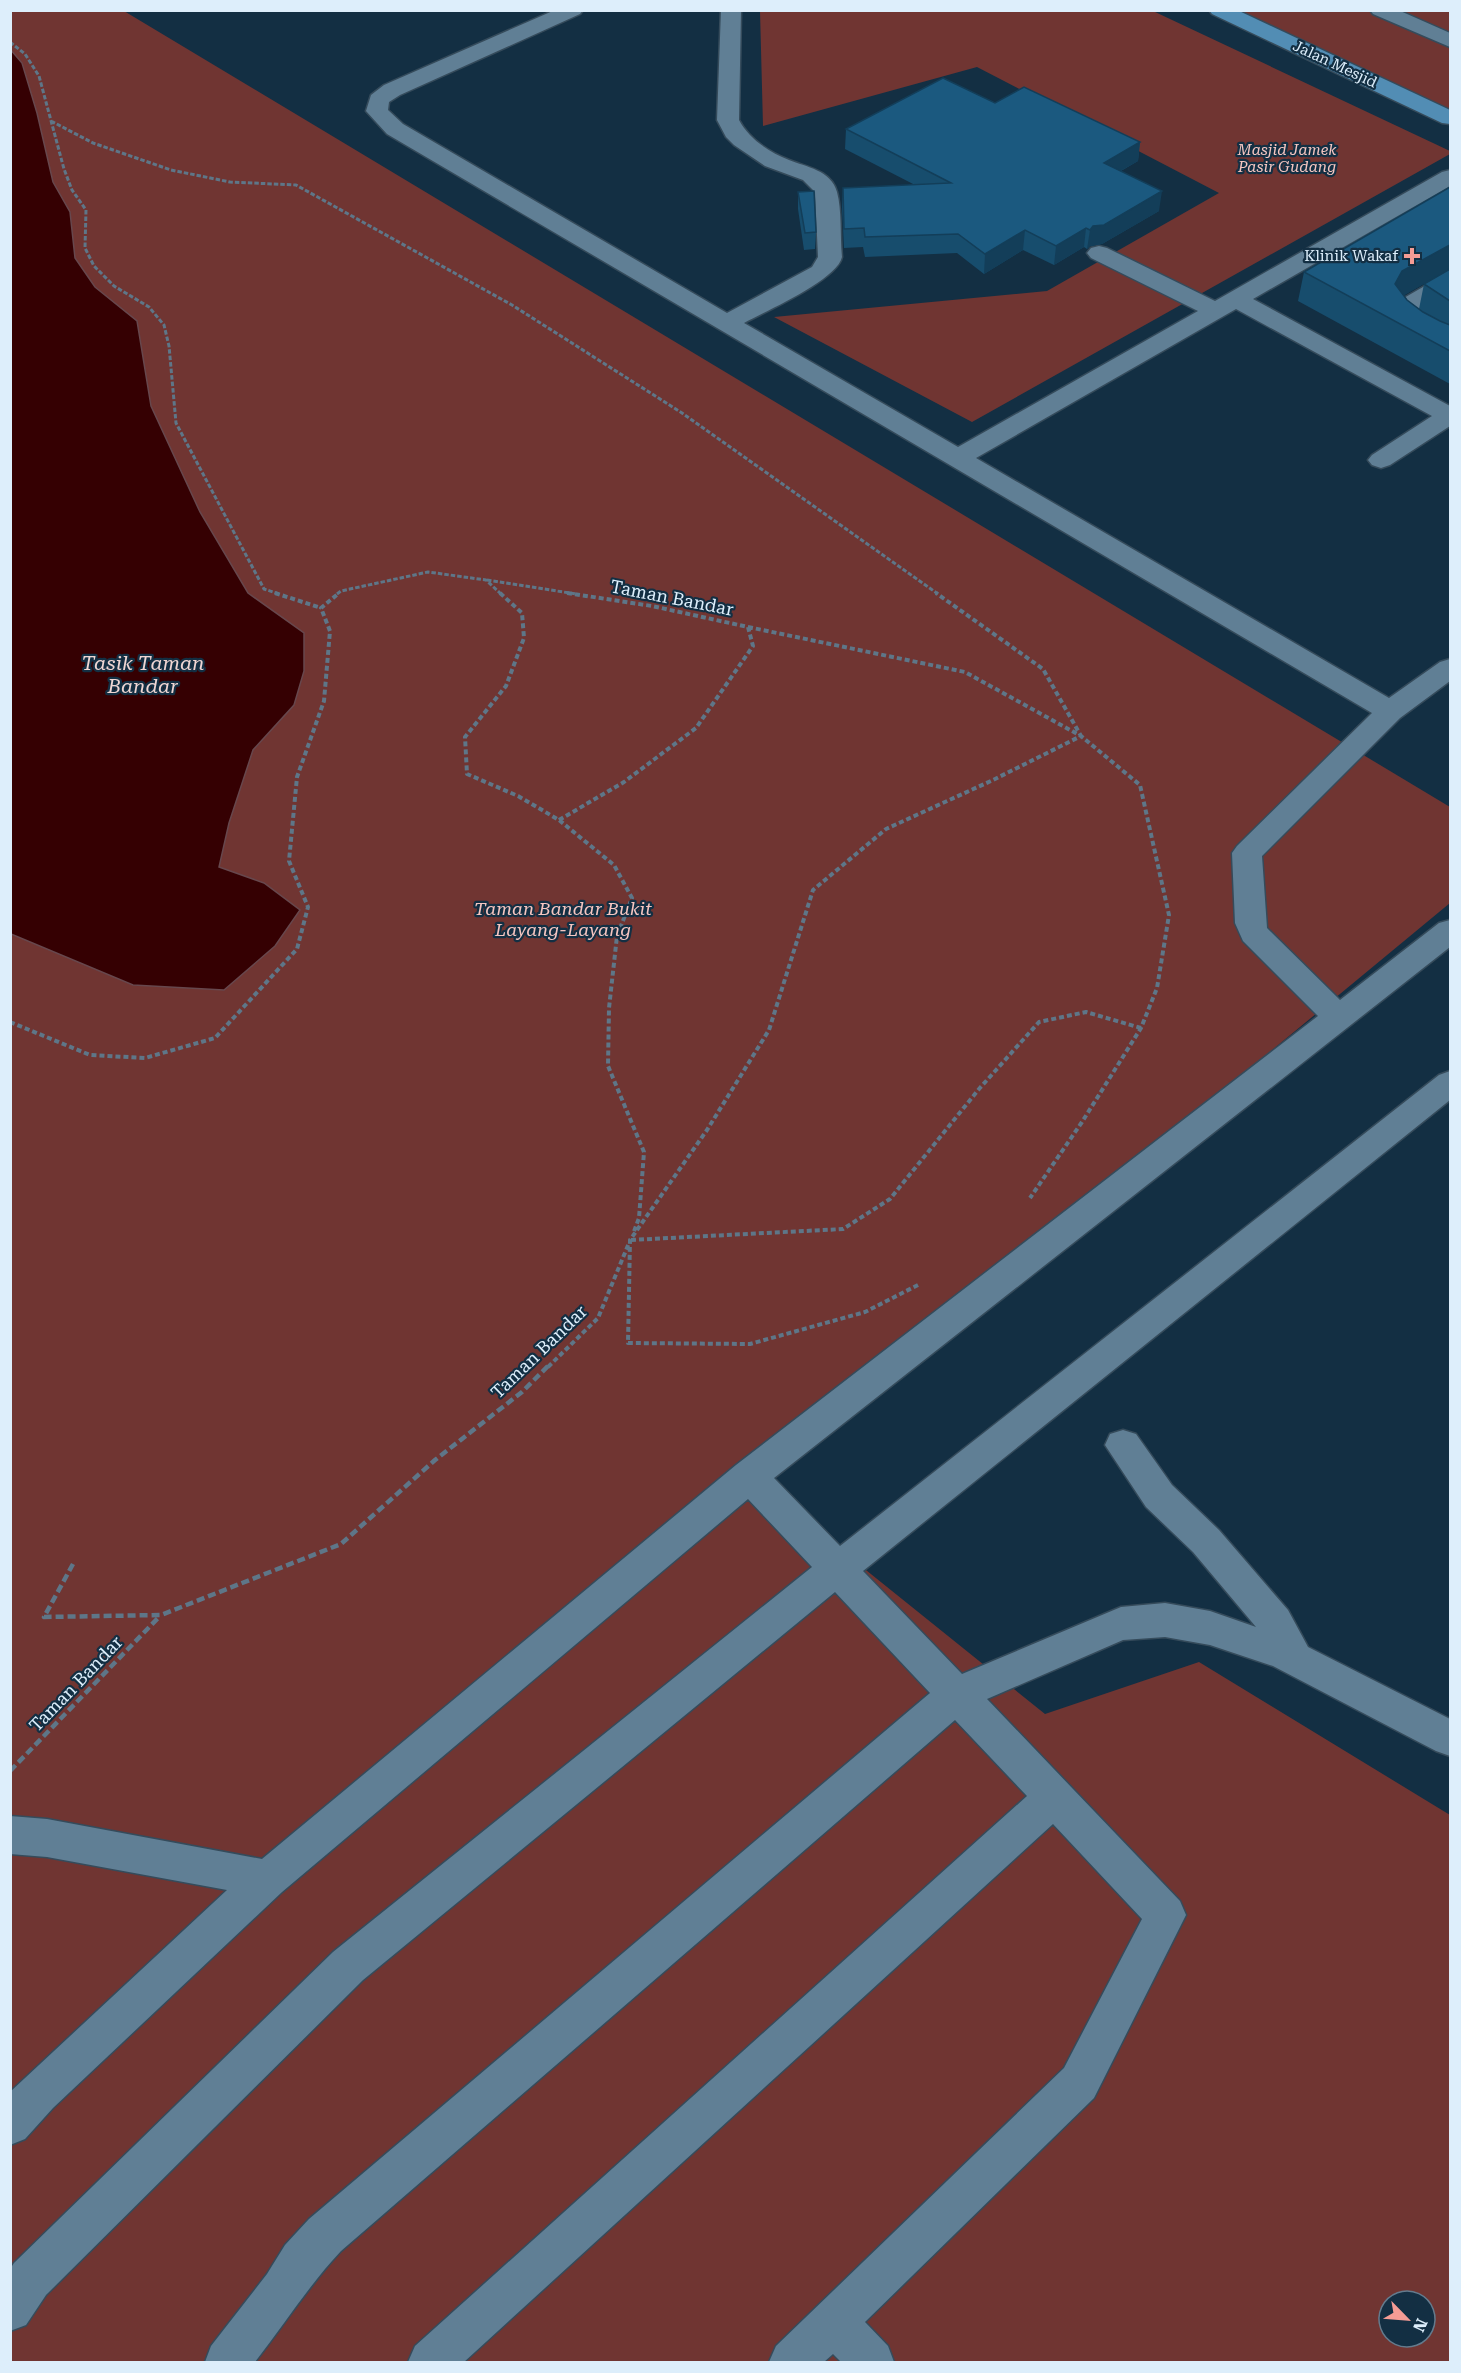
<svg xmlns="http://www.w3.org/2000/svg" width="1461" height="2373" font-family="'Roboto Serif',serif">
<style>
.green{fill:#703532;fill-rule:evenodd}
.water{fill:#350002;stroke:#67474d;stroke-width:1.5}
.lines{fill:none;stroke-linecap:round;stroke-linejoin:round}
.minor-casing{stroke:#354b5b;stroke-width:3}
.major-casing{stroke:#354b5b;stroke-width:3}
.path-far2{stroke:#5e7688;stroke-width:3;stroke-dasharray:4.5 2;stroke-linecap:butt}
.path-far1{stroke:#5e7688;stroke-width:4;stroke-dasharray:5 3;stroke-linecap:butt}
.path{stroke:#5e7688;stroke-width:4.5;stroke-dasharray:8 4;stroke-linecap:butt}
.minor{fill:#607f95;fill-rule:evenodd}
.major{fill:#528db4;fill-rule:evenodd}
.wall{fill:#174d6d;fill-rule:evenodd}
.shaded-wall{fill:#133e59}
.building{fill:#1b597f;stroke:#133e59;stroke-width:1.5}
.poi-dot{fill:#f59c95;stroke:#132f43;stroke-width:2}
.labels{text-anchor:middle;stroke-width:4.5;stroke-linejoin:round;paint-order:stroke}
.far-street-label{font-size:15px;fill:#ddeefb;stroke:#132f43}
.far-park-label{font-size:15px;font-style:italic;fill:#f6c6c1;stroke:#132f43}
.far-poi-label{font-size:15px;fill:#ddeefb;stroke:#132f43;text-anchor:end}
.street-label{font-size:18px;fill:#ddeefb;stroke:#132f43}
.park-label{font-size:18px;font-style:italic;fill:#f6c6c1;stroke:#132f43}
.water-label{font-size:20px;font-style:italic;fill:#efd6d3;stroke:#132f43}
</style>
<rect width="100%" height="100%" fill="#132f43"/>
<path class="green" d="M10,11h114l1326,796v96l-572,473 -129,100 296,238 154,-52 251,153v547h-1439zM1389,2301h36v36h-36z
M760,11h393l297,140v3l-478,268 -198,-105 273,-26 172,-98 -242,-126 -214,59z
M1219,11h231v107z"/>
<path class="water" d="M10,49l12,14 15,50 16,69 17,30 5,46 20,29 42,34 14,85 49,106 48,81 56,40v38l-10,34 -41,45 -24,73 -10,44 45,16 36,27 -25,36 -51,44 -91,-5 -122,-51z"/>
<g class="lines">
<defs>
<path id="minor" d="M555,10h28l-3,4 -180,81 -11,7 -1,8 15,14 324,189 85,-46 6,-10 -3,-65 -12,-12 -38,-14 -31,-21 -8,-8 -9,-17 4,-110h20l-2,110c10,19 30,32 50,40 17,7 42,10 48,32 5,18 3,46 5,65 -5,23 -76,54 -98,66l214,124 240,-136 -107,-53 -4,-5 4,-5 8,-2 8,2 108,53 227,-129 8,-2v16l-197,113 197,107v20l-60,39 -9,3 -9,-3 -4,-5 4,-5 60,-39 -196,-107 -260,149 413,240 51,-36 10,-3v22l-50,37 -138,138 5,72 73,72 99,-77 11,-3v27l-676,531 66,68 599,-471 11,-4v29l-587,471 99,103 159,-67 44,-4 45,8 46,16 -63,-75 -47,-45 -41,-62 5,-11 13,-4 13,4 36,51 47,45 69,80 20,37 142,72v37l-14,-5 -163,-85 -63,-21 -45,-8 -42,3 -136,59 193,202 6,14 -92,183 -229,224 23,24 6,16h-53l-8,-8 -9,8h-55l7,-16 288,-278 78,-149 -89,-95 -589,538h-56l7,-16 612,-550 -72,-76 -614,531c-32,34 -57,74 -86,111h-50l6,-16 56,-72 18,-29 24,-26 621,-526 -95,-101 -472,388 -317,315 -20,30 -16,6v-62l4,-6 319,-311 479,-385 -64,-68 -466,393 -229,216 -28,31 -15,6v-53l217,-202 -180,-33 -37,-3v-38l37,3 215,40 474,-394 582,-449 -75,-75 -8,-18 -3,-70 5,-7 135,-133 -985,-579 -21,-23 5,-16 13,-10z
M1370,10h28l52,23v14l-77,-33z
M1450,274v17l-34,20 -1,3 35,23v17c-21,-5 -47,-22 -59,-40l6,-12 45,-26z"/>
<path id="major" d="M1209,10h28l213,100v14l-8,-1 -230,-109z"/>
</defs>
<use href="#minor" class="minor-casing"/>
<use href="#major" class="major-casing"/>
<path class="path-far2" d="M10,42l15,12 14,22 25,93 8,21 14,20 -1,38 9,18 20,20 35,21 15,18 5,21 7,77 88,166 15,5
M51,121l42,22 78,27 59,12 66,3 216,120 170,108 256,181
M487,580l89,14
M337,594l4,-3 87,-19 58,8 15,14"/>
<path class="path-far1" d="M275,593l46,15
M500,593l22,20 2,25 -18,48 -41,51 2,37 51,22 41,24 55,45 18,33 -15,38 -8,72 -1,58 36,86 -5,66 -6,16
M748,627l217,45 116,64 59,49 29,130 -12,73 -16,40 -59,94 -52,76
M559,820l65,-38 72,-54 57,-82 -5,-19 -96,-21 -85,-13
M10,1022l80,33 55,3 70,-20 82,-89 11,-42 -19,-46 8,-84 27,-76 6,-70 -9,-23 18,-15
M631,1240l212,-11 47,-30 89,-110 60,-67 47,-10 55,16
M918,1285l-53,27 -115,32 -122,-1 2,-103 77,-110 62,-100 44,-140 73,-61 107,-49 88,-44 -38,-67 -107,-76
M548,1367l50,-49 31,-75"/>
<path class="path" d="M73,1564l-29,53 117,-2 180,-71 94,-84 87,-68 27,-27
M10,1771l150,-155"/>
<use href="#minor" class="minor"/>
<use href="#major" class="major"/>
</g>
<path class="wall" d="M995,103l145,39 -2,19 -17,10 38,40 -57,33 -12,2 -3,3 -3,-2 -30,18 -31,-15 -39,24 -27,-21 -92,4 -2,-10 -19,1 -2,-41 1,-19 72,-3 -70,-36 1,-20z
M1450,187v197l-152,-83 6,-29zM1441,274h1l-18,10 -5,25 -12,-9 -3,-5z
M798,192l18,40 -1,17 -11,1 -6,-41z"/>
<path class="shaded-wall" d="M1140,142l-2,19 -37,21 3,-19z
M1162,191l-3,20 -57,33 -12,2 -3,3 3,-19 3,-4z
M1086,228l-2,19 -30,18 2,-19z
M1025,230l-2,20 -39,24 1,-20z
M1450,245v27l-9,2 -45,26 -1,-16 7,-13 46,-25z"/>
<path class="building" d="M943,78l52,25 29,-16 116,55 -36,21 58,28 -58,34 -11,1 -3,4 -4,-2 -30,18 -31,-16 -40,24 -27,-20 -93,3 -1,-9 -20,1 -1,-41 108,-5 -105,-54z
M1450,187v58l-2,1 -46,25 -7,13 12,16 16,12 17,9 10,4v26l-146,-79z
M814,191l2,41 -11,1 -7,-41z
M1450,269v32l-26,-17z"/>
<path class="poi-dot" d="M1409 247h6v6h6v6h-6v6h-6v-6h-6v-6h6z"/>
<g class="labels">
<g class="far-street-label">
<text transform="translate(1335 64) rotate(25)" y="5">Jalan Mesjid</text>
</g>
<g class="far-park-label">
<text x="1287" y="155">Masjid Jamek<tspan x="1287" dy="17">Pasir Gudang</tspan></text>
</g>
<g class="far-poi-label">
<text x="1398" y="261">Klinik Wakaf</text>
</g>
<g class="street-label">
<text transform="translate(672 598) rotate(11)" y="6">Taman Bandar</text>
<text transform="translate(539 1352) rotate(-44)" y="6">Taman Bandar</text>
<text transform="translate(76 1684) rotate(-46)" y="6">Taman Bandar</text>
</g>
<g class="park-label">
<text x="563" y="915">Taman Bandar Bukit<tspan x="563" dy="21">Layang-Layang</tspan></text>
</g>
<g class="water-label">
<text x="143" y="670">Tasik Taman<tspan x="143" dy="23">Bandar</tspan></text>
</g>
</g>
<rect width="1461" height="2373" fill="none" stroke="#ddeefb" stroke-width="24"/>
<g transform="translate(1407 2319) rotate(115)"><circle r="28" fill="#132f43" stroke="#647b8d" stroke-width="1.5"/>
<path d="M0-4.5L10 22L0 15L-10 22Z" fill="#f59c95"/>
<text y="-9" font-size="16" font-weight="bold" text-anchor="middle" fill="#ddeefb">N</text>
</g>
</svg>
